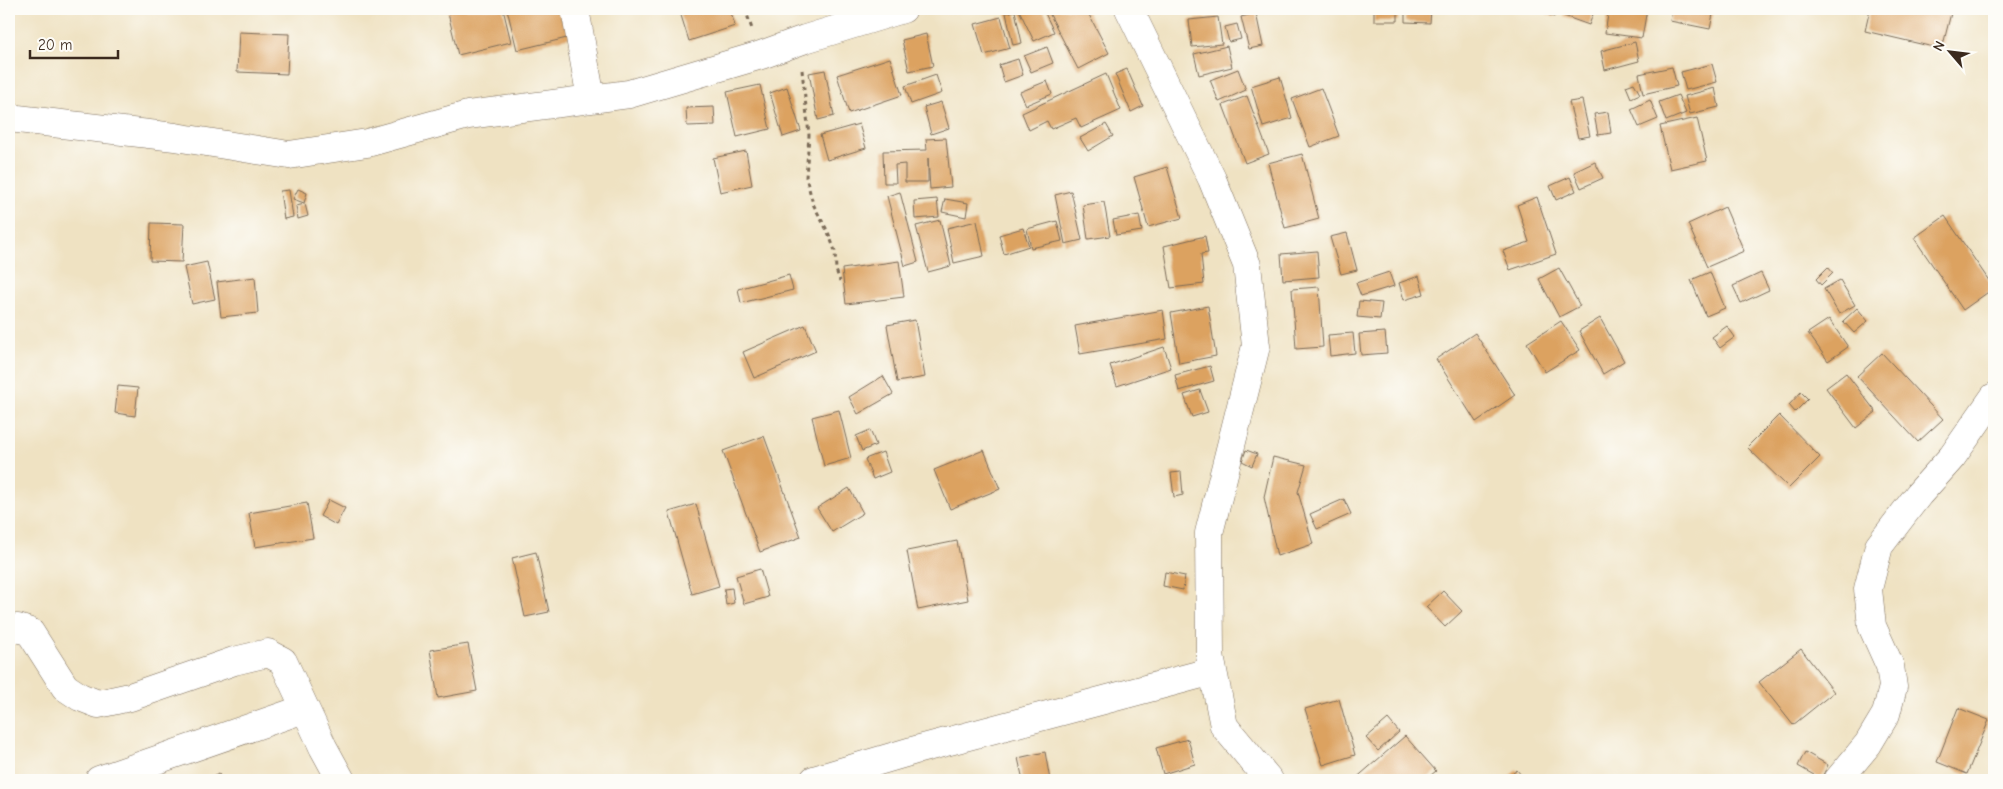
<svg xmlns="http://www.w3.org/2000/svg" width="2003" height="789" font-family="'Comic Neue',sans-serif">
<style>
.building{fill:#dca260}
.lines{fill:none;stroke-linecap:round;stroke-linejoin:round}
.minor-casing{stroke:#7a6a57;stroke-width:29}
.path{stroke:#7a6a57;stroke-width:3;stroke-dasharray:4 4;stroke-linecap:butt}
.minor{stroke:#fff;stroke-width:28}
</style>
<rect width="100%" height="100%" fill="#fdfcf7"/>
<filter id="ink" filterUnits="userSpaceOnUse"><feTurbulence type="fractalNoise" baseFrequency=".02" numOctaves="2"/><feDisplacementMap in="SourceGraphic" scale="10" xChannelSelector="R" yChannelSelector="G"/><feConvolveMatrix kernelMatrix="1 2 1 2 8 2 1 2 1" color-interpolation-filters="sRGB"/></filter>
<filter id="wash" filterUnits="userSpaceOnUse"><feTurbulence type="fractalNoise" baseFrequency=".0096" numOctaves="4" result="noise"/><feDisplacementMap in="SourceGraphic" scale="20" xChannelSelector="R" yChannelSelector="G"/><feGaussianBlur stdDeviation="1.12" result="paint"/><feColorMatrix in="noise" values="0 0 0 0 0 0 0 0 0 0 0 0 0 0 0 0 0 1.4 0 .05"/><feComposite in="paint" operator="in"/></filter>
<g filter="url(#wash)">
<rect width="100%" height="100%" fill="#efe2c2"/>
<g id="blocks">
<path class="building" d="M447,9h56l8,33 -53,13z
M507,9h57l7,28 -54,13z
M679,9h51l5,17 -46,15z
M1021,9h22l11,23 -20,9 -15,-31z
M1047,9h39l23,44 -31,16z
M1228,9h20v3l-20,1z
M1374,9h24v12h-24z
M1405,9h26l-1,14 -25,-1z
M1549,9h9l-4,8 -7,-3z
M1566,9h29l-6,16 -25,-9z
M1609,9h38l-5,29 -37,-5z
M1672,9h42l-4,20 -40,-8z
M1870,9h82l-10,40 -77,-18z
M1015,11l7,32 -9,2 -7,-32z
M1256,13l7,33 -14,3 -8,-32z
M1001,17l9,31 -26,7 -9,-31z
M1218,17l4,27 -30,3 -3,-27z
M1237,24l4,15 -12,3 -4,-15z
M239,32l50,2 -2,40 -50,-2z
M926,34l7,32 -24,5 -7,-31z
M1635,42l4,19 -34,9 -4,-19z
M1227,46l5,21 -33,8 -5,-21z
M1047,47l6,16 -22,9 -7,-16z
M890,58l12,37 -53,18 -12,-38z
M1018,59l5,16 -19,7 -5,-17z
M1712,64l5,18 -31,8 -5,-18z
M1672,67l5,19 -34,8 -4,-20z
M1127,69l16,37 -12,6 -16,-38z
M1238,69l8,21 -27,12 -9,-22z
M825,70l9,46 -16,4 -9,-47z
M1106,74l15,36 -40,18 -5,-10 -25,11 -4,-8 -18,9 -7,-17z
M936,75l6,18 -31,11 -6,-18z
M1280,77l12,41 -29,9 -12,-41z
M1047,81l5,13 -26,11 -6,-13z
M1634,83l6,11 -9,4 -5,-12z
M760,85l10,44 -33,8 -10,-45z
M787,87l14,44 -18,6 -13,-44z
M1321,88l18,48 -29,11 -18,-48z
M1715,88l4,19 -29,7 -5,-18z
M1678,95l8,18 -20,8 -7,-19z
M1247,96l22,58 -24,9 -22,-58z
M1582,100l8,36 -12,2 -9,-36z
M1650,100l8,19 -19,8 -8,-18z
M941,102l8,26 -18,6 -7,-27z
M714,107l1,18 -28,1 -1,-18z
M1608,112l3,21 -13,2 -4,-21z
M1697,118l10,43 -37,8 -10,-43z
M859,124l7,24 -39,12 -7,-25z
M1106,124l7,12 -25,15 -8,-13z
M946,138l5,49 -21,2 -2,-31v24h-23v-18l-10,1 1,18h-12l-1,-32 44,-1 -1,-11z
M746,151l6,34 -32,7 -7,-34z
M1302,154l17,65 -34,9 -17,-65z
M1595,162l8,16 -22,10 -7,-16z
M1167,167l15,51 -34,9 -14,-50z
M1570,177l6,14 -20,9 -6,-14z
M298,189l9,4 -3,10 -11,-4z
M289,190l4,27 -9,2 -4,-28z
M1071,191l11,49 -17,4 -10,-49z
M900,192l18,70 -13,4 -18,-70z
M1537,197l19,57 -46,16 -7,-19 26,-9 -12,-37z
M937,199l2,18 -24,2 -1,-18z
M945,199l23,4 -2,14 -24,-5z
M1104,202l6,34 -22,3 -5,-34z
M305,204l3,12 -10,3 -2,-13z
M1725,207l19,44 -37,16 -19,-43z
M1139,215l3,16 -26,4 -3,-15z
M1945,216l49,72 -31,22 -49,-72z
M940,220l11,46 -23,6 -12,-46z
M977,221l7,35 -30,7 -7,-35z
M1057,221l5,20 -31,7 -4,-19z
M151,223l33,1 -2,38 -32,-1z
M1023,228l6,18 -25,8 -5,-19z
M1347,233l10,37 -16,4 -11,-37z
M1205,236l3,17 -7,1 3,30 -33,4 -7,-42z
M1317,251l2,26 -36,3 -2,-26z
M899,261l5,36 -58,7 -4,-35z
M207,262l8,37 -23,5 -8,-37z
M1828,267l5,6 -12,12 -5,-6z
M1559,268l21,38 -21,11 -20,-38z
M1389,272l5,14 -33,10 -5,-13z
M1710,272l15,36 -19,8 -15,-36z
M1761,273l8,17 -28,13 -8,-17z
M789,275l4,15 -52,13 -3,-14z
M1419,276l5,18 -20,6 -5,-17z
M255,277l3,36 -37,4 -4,-35z
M1840,280l15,25 -16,9 -15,-25z
M1319,287l4,60 -27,2 -4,-60z
M1359,301l23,2 -2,16 -23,-2z
M1208,306l8,50 -37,7 -8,-50z
M1857,308l11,13 -14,12 -11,-12z
M1163,310l4,29 -87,15 -5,-28z
M1600,318l24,43 -21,13 -24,-43z
M1829,319l19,28 -20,14 -20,-28z
M915,320l10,57 -28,5 -10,-57z
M1561,321l19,29 -35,22 -18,-29z
M805,325l11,26 -62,27 -11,-26z
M1727,326l8,11 -15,11 -8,-11z
M1385,332l2,21 -26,2 -2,-21z
M1353,333l2,20 -25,3 -2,-21z
M1475,333l40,62 -39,27 -40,-63z
M1164,347l7,21 -54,18 -7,-21z
M1882,353l61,66 -25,23 -61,-66z
M1210,366l4,15 -35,10 -4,-16z
M1846,373l30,39 -20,16 -30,-40z
M883,376l10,18 -35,20 -9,-17z
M118,386l20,2 -3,28 -20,-3z
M1200,390l8,22 -16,5 -8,-22z
M1801,392l7,7 -13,13 -6,-7z
M839,410l12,48 -27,8 -12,-49z
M1779,415l41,42 -31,31 -42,-41z
M870,430l6,15 -14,6 -6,-15z
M764,436l37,101 -41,15 -37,-101z
M984,450l16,39 -50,20 -16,-39z
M1246,450l11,4 -5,12 -10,-5z
M883,452l7,20 -17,7 -8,-20z
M1273,457l33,8 -8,27 15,52 -36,12 -13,-59z
M1181,472l2,23 -9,2 -3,-24z
M849,488l14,25 -31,19 -15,-24z
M1344,499l7,15 -34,15 -7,-15z
M329,500l16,8 -9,17 -16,-9z
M307,503l6,35 -58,9 -6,-34z
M696,504l23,82 -27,8 -23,-82z
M957,541l11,59 -50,10 -11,-59z
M536,552l13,60 -24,5 -13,-59z
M760,569l8,28 -24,7 -8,-28z
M1165,572l20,4 -2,14 -20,-4z
M732,588l2,15 -8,2 -2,-16z
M1443,591l19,20 -17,16 -19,-20z
M468,644l9,47 -39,7 -8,-48z
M1801,649l33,43 -41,33 -34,-43z
M1339,699l16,56 -32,10 -18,-56z
M1958,708l31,12 -22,54 -30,-12z
M1388,719l11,13 -21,19 -12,-13z
M1405,736l31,35 -11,9h-71z
M1188,739l7,25 -32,10 -7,-26z
M1045,752l5,28h-27l-5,-22z
M1805,752l23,13 -7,14 -23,-13z
M1517,770l8,10h-21z
M219,774l3,6h-17z"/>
</g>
</g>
<g filter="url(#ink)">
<use href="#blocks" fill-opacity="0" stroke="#7a6a57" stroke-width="1"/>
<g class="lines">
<defs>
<path id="minor" d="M575,9l16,90
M1129,9l83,170 35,86 9,81 -47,187 1,123 14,70 45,54
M9,118l166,19 114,18 78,-12 101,-28 161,-21 132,-39 44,-16 98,-30
M9,629l9,-1 12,4 35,55 15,10 18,7 32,-7 104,-36 34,-8 15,8 40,86 18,33
M99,780l205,-71
M814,780l98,-29 301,-80
M1838,780l30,-36 18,-30 7,-27 -3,-21 -18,-40 -4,-37 11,-43 40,-52 33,-37 42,-60"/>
</defs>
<use href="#minor" class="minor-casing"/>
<path class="path" d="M745,9l7,20
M802,70l7,65 -3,42 7,27 15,28 7,19 1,19 4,11"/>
<use href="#minor" class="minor"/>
</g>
</g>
<rect width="2003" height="789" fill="none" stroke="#fdfcf7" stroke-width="30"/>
<g transform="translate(1950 52) rotate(298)" stroke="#fdfcf7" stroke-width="4" paint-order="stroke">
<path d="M0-4L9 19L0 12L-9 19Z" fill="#3b2a1e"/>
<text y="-8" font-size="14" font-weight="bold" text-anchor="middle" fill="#3b2a1e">N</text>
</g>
<path d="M30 50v8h88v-8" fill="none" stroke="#3b2a1e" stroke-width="2.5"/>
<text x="38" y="50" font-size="15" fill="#3b2a1e" stroke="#fdfcf7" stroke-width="4" paint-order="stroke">20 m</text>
</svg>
